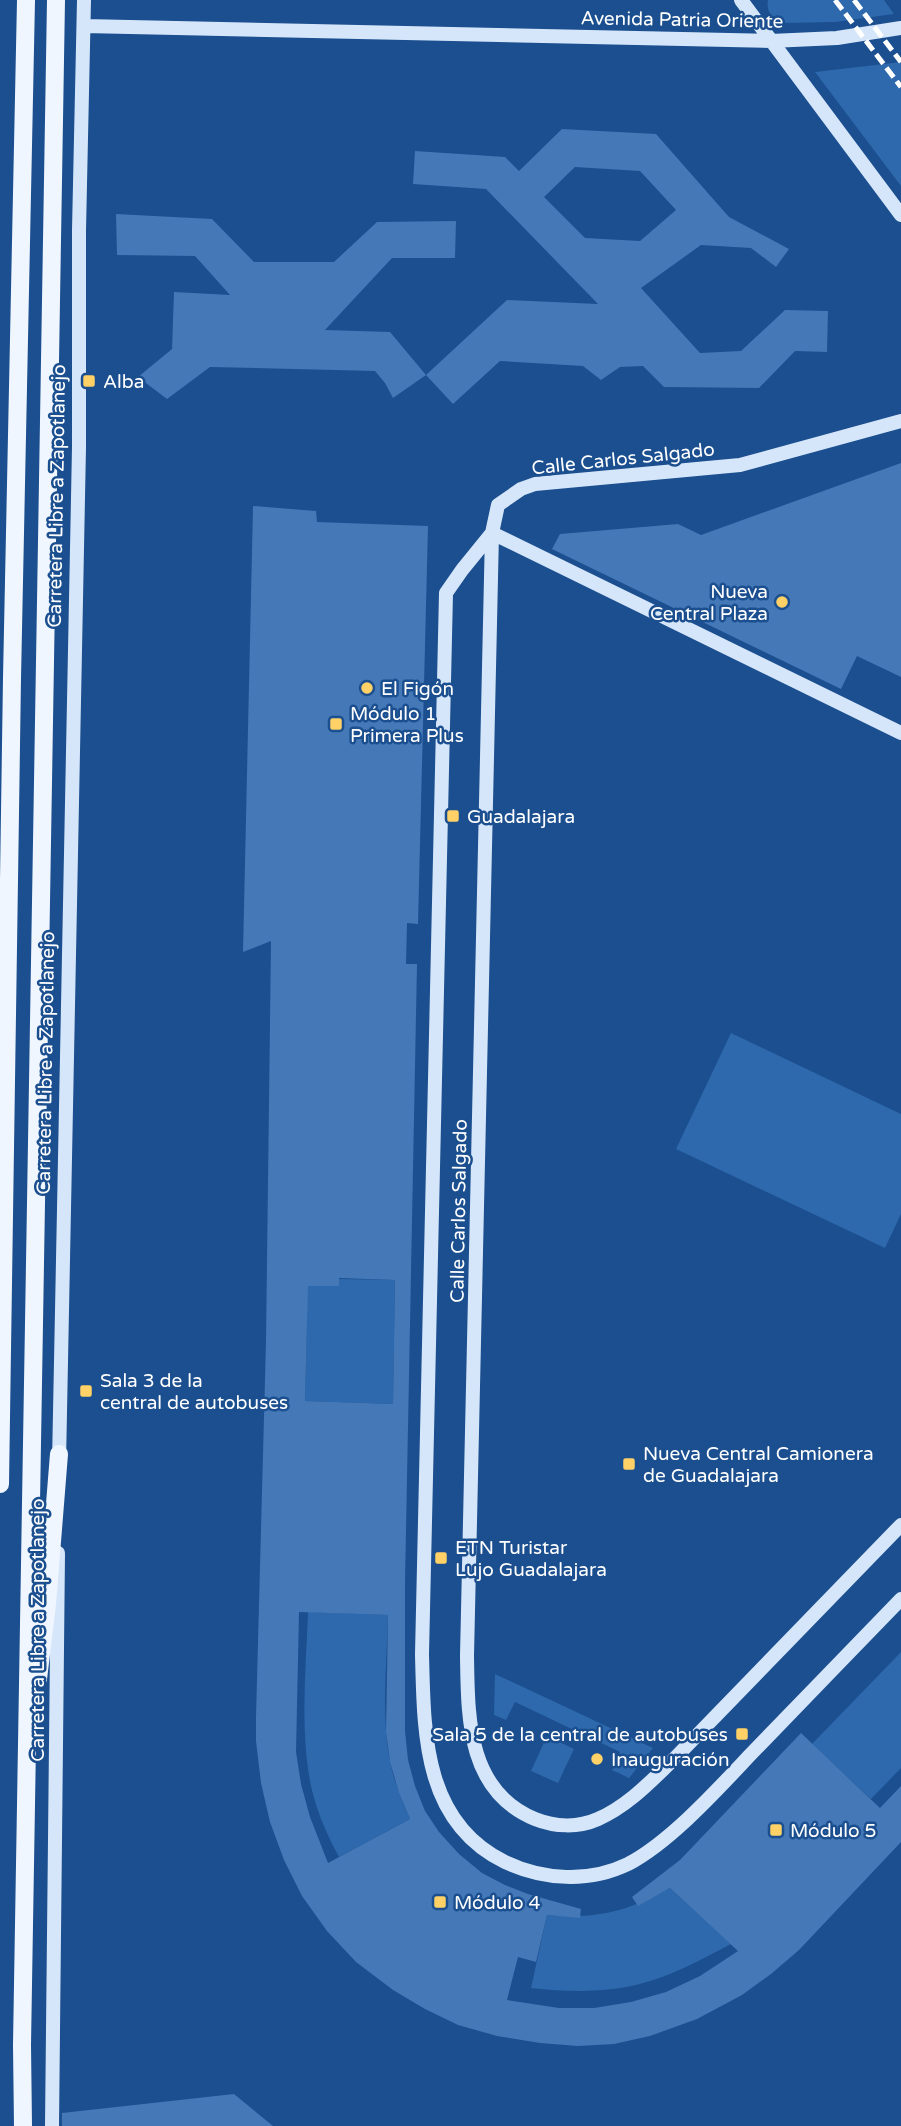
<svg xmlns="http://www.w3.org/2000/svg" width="901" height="2126" font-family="'Varela Round',sans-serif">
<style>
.green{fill:#2e69ad}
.building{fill:#4478b7;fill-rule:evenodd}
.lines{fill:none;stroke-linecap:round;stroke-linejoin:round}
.secondary{stroke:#d6e6fa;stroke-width:14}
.primary{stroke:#f0f6ff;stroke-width:18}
.rail{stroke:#fff;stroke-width:5;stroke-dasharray:12 5;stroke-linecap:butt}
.poi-dot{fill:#ffd166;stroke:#1b4f8f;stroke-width:2.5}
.labels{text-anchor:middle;stroke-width:5;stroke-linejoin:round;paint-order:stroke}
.street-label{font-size:19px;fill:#fff;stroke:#1b4f8f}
.poi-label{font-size:19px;fill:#fff;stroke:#1b4f8f;text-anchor:start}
</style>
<rect width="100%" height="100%" fill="#1b4f8f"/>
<path class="green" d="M768,0h116l10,14 -59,8 -52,1c-11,-4 -17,-11 -15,-23z
M901,62v124l-86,-114z
M731,1033l170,81v100l-16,34 -209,-99z
M339,1279l56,1 -2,124 -88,-3 2,-83 -3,-32h35z
M308,1612l80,3c-1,46 -7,102 2,147 4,20 12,39 20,57l-71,38c-13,-24 -24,-49 -29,-76 -10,-55 -4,-113 -2,-169z
M901,1652v116l-30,31 -59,-55z
M495,1674l158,74 -24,30 -17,-8 8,-18 -105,-50 -9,18 -12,-5z
M547,1736l27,13 -16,34 -27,-12z
M670,1888l61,56c-29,15 -59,32 -91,40 -36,9 -72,8 -109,4l16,-73c49,4 80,-3 123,-27z"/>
<path class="building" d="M562,129l94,5 73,83 60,32 -13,18 -25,-19 -50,-3 -60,43 59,65 41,-2 44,-41 43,1 -1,41 -32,-1 -36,37 -95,-1 -21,-21 -23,1 -19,13 -18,-14 -83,-5 -47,43 -27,-29 81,-75 91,4 -112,-115 -73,-5 2,-33 90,6 14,14zM575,167l65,4 36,39 -36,31 -55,-3 -41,-41z
M116,214l96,5 42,43h80l43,-40 79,-1 -1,37h-63l-67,72 65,2 36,43 -33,23 -8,-15 -10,-12 -165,-4 -43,32 -29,-22 34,-28 2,-57 56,3 -35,-39 -78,-1z
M901,463v214l-44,-21 -16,33 -289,-140 8,-15 118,-10 23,11z
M253,506l63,5 1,11 111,4 -10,398 -11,-1 -1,41h11l-12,618v149l3,29 7,26 10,25 14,21 20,22 23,19 23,12 23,9 53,15 -1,9 -33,-3 -11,47 -18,-5 -11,43 52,8h35l37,-6 35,-10 34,-16 38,-25 -68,-63 -32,18 -6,-9 48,-37 121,-127 79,75 21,-22v56l-102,108 -28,24 -29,21 -45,24 -47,17 -36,8 -36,2 -38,-3 -43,-7 -39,-11 -33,-16 -32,-19 -37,-28 -29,-31 -25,-35 -18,-36 -14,-38 -9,-39 -5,-42v-24l10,-376 5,-400 -28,11zM339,1278l56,2 -2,124 -88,-3 3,-115h31zM299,1612l89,3 -2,117 4,30 9,31 11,26 -82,44 -18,-46 -9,-33 -5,-32z
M234,2094l39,32h-211v-13z"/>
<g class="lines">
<path class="secondary" d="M741,0l160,215
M84,26l687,15 66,-3 64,-10
M901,421l-161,44 -205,19 -14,5 -23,16 -6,28 -25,1123c1,62 0,135 68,163 20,8 43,9 63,0 30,-13 53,-38 76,-60l227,-234
M901,733l-409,-200 -30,37 -16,23 -24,1061c2,79 1,168 83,208 38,18 84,21 123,2 42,-22 89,-74 122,-109 50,-52 101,-104 151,-156
M59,1463l20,-1016v-217l5,-230
M52,2126l6,-573"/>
<path class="primary" d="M0,1484l12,-806 14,-678
M38,1679l9,-75 12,-150
M23,2126l-1,-81 34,-2045"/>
<path class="rail" d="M835,0l66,87
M854,0l47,62"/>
</g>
<g class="poi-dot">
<rect x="82" y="374" width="14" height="14" rx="3.5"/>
<circle cx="782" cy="602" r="7"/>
<circle cx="367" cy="688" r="7"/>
<rect x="329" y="717" width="14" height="14" rx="3.5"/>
<rect x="446" y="809" width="14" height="14" rx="3.5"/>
<rect x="79" y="1384" width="14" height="14" rx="3.5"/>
<rect x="622" y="1457" width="14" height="14" rx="3.5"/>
<rect x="434" y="1551" width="14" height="14" rx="3.5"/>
<rect x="735" y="1727" width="14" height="14" rx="3.5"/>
<circle cx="597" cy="1759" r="7"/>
<rect x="769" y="1823" width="14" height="14" rx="3.5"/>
<rect x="433" y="1895" width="14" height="14" rx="3.5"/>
</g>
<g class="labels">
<g class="street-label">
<text transform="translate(682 19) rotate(1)" y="7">Avenida Patria Oriente</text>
<text transform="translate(623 458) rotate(-6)" y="7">Calle Carlos Salgado</text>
<text transform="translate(56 496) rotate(-89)" y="7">Carretera Libre a Zapotlanejo</text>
<text transform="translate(45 1063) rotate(-89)" y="7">Carretera Libre a Zapotlanejo</text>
<text transform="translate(458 1211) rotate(-89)" y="7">Calle Carlos Salgado</text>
<text transform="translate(37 1630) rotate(-90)" y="7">Carretera Libre a Zapotlanejo</text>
</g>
<g class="poi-label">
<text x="103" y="388">Alba</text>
<text x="768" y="598" text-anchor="end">Nueva<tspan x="768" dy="22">Central Plaza</tspan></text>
<text x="381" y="695">El Figón</text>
<text x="350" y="720">Módulo 1<tspan x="350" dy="22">Primera Plus</tspan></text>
<text x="467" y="823">Guadalajara</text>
<text x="100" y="1387">Sala 3 de la<tspan x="100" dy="22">central de autobuses</tspan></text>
<text x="643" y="1460">Nueva Central Camionera<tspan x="643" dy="22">de Guadalajara</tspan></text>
<text x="455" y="1554">ETN Turistar<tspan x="455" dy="22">Lujo Guadalajara</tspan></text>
<text x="728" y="1741" text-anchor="end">Sala 5 de la central de autobuses</text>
<text x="611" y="1766">Inauguración</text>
<text x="790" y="1837">Módulo 5</text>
<text x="454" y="1909">Módulo 4</text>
</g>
</g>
</svg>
